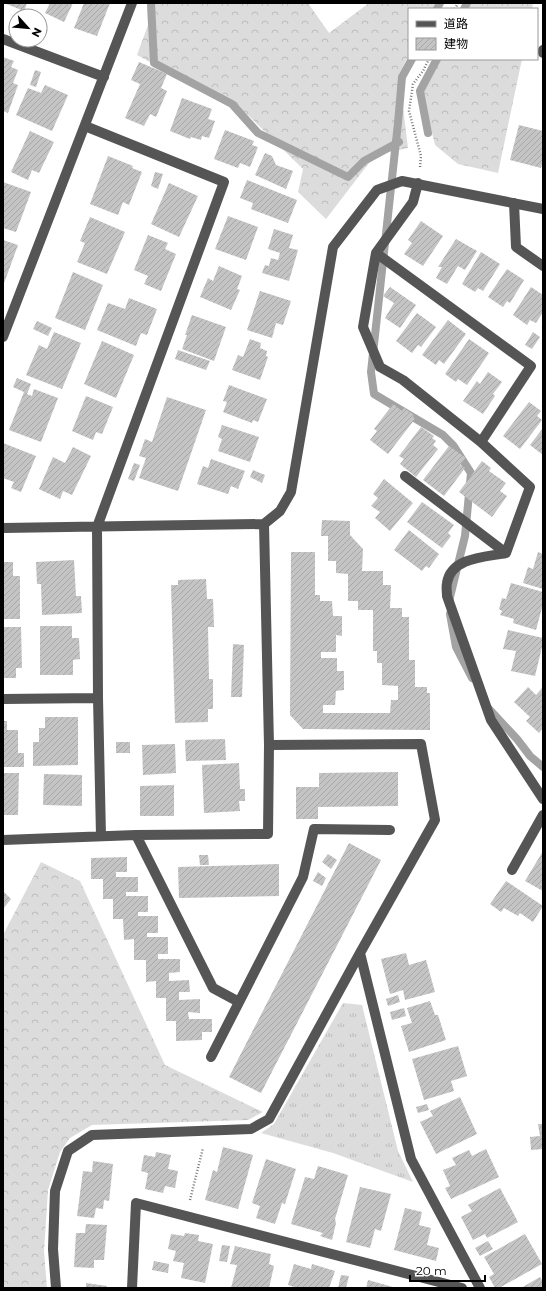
<svg xmlns="http://www.w3.org/2000/svg" width="546" height="1291" font-family="Montserrat,'Noto Sans JP',sans-serif">
<style>
.grass{fill:url(#grass-tufts)}
.forest{fill:url(#forest-crowns)}
.lines{fill:none;stroke-linecap:round;stroke-linejoin:round}
.stream{stroke:#a3a3a3;stroke-width:8}
.building{fill:url(#building-hatch)}
.path{stroke:#777;stroke-width:2.5;stroke-dasharray:1 2;stroke-linecap:butt}
.minor{stroke:#555;stroke-width:10}
</style>
<defs>
<pattern id="grass-tufts" width="24" height="20" patternUnits="userSpaceOnUse"><rect width="24" height="20" fill="#dcdcdc"/><path d="M3 7l-1-3M5 7V3M7 7l1-3M15 17l-1-3M17 17v-4M19 17l1-3" fill="none" stroke="#bbb"/></pattern>
<pattern id="forest-crowns" width="20" height="18" patternUnits="userSpaceOnUse"><rect width="20" height="18" fill="#dcdcdc"/><path d="M2 6a3 3 0 1 1 6 0M12 15a3 3 0 1 1 6 0" fill="none" stroke="#bbb"/></pattern>
<pattern id="building-hatch" width="6" height="6" patternUnits="userSpaceOnUse"><rect width="6" height="6" fill="#c4c4c4"/><path d="M-1 1l2-2M0 6l6-6M5 7l2-2" fill="none" stroke="#a7a7a7"/></pattern>
</defs>
<rect width="100%" height="100%" fill="#fff"/>
<path class="grass" d="M343,1003l19,2 36,146 15,31 -80,-29 -72,-20 13,-9z"/>
<path class="forest" d="M147,3h161l21,30 40,-30h68l-3,6h-25v46l-10,19 9,74 -27,6 -12,9 -43,56 -28,-27 5,-23 -55,-54 -111,-60 11,-30z
M470,3h63l-1,6h-65z
M440,59h82l-24,114 -40,-9 -23,-19 -13,-53z
M41,862l39,19 85,184 98,47 -15,8 -156,5 -22,13 -10,14 -12,38 -4,61 3,37h-44v-353z"/>
<g class="lines">
<path class="stream" d="M151,3l3,60 78,41 26,29 90,44 16,-16 35,-19
M437,9l3,-6
M464,9l3,-6
M412,59l-10,18 -4,46 -27,249 3,22 69,41 10,10 18,28 -6,63 -16,65
M428,133l-8,-42 17,-32
M450,614l6,33 16,31
M489,709l28,30 13,17 13,11"/>
</g>
<path class="building" d="M4,3h23l-3,8z
M50,3h23l-9,19 -19,-9z
M84,3h26l-13,33 -23,-8z
M3,57l11,4 -3,6 7,3 -5,13 5,2 -10,28 -5,-2z
M139,62l28,12 -6,14 6,3 -11,26 -6,-3 -6,12 -19,-8 15,-34 -9,-4z
M35,70l6,2 -5,15 -6,-2z
M45,85l23,10 -16,36 -36,-16 12,-27 13,5z
M182,98l30,11 -4,10 7,2 -6,17 -7,-2 -1,4 -10,-3 -1,2 -20,-8z
M519,125l24,6v29l-2,8 -31,-8z
M225,130l29,11 -2,4 6,2 -8,20 -10,-4 -2,5 -24,-9z
M30,131l24,11 -15,31 -7,-3 -4,10 -17,-8z
M265,153l7,3 4,9 17,6 -7,18 -31,-14z
M108,156l25,10 -1,2 10,4 -13,33 -6,-3 -5,13 -28,-11z
M155,172l8,2 -5,15 -7,-3z
M247,180l50,20 -9,23 -37,-14 2,-6 -13,-5z
M3,182l28,10 -15,40 -13,-4z
M169,183l29,13 -19,41 -28,-13z
M228,216l30,11 -12,33 -31,-11z
M90,217l35,15 -18,42 -30,-12 8,-19 -5,-2z
M421,221l22,15 -20,30 -19,-12 8,-11 -4,-3z
M274,229l19,6 -4,13 9,2 -9,31 -27,-8 3,-8 4,1 2,-8 7,2 2,-7 -12,-4z
M148,235l20,8 -3,6 11,5 -15,37 -17,-7 4,-8 -14,-6z
M456,239l21,12 -12,19 -7,-4 -11,18 -11,-6 6,-11h-4z
M3,240l15,5 -15,41z
M481,252l19,12 -17,27 -5,-3 -3,4 -13,-8z
M219,266l23,10 -5,13 3,1 -9,20 -31,-13 8,-19 5,3z
M507,269l17,11 -14,23 -3,-2 -4,6 -15,-10z
M73,272l30,13 -18,45 -30,-12z
M390,287l26,18 -16,23 -15,-10 9,-15 -11,-7z
M531,287l12,8v17l-7,11 -6,-3 -3,5 -14,-10z
M260,291l31,10 -8,24 -7,-2 -4,15 -25,-8z
M129,298l28,11 -10,26 -6,-2 -5,13 -39,-16 11,-27 17,6z
M417,313l19,14 -15,20 -3,-2 -6,8 -16,-12z
M192,315l34,12 -12,34 -32,-12 5,-14h-2z
M448,320l18,14 -22,30 -5,-4 -3,5 -14,-10z
M37,321l15,7 -4,8 -15,-7z
M54,332l27,11 -19,46 -36,-14 13,-30 8,4z
M533,332l7,5 -8,12 -7,-4z
M250,339l11,4 -1,5 7,3 -1,5 2,1 -8,23 -28,-10 6,-15 5,2z
M469,339l20,14 -22,32 -9,-6 -2,3 -11,-8z
M102,341l32,14 -18,43 -32,-14z
M178,350l32,11 -4,9 -31,-11z
M488,372l14,10 -9,12 2,2 -12,18 -20,-13 14,-20 3,3z
M17,378l14,6 -4,10 5,2 2,-7 24,9 -17,44 -32,-12 15,-38 -11,-5z
M229,385l38,14 -9,23 -5,-2 -1,3 -29,-11 4,-10 -4,-1z
M86,396l27,11 -11,27 -6,-2 -3,8 -21,-9z
M167,397l39,13 -28,81 -39,-13 7,-20 -7,-2 6,-17 7,3z
M529,402l12,9 -4,5 5,4 -22,29 -17,-13z
M393,404l9,7 2,-3 10,7 -1,2 2,2 -27,35 -18,-14 7,-9 -3,-2z
M222,425l37,12 -9,25 -32,-11 4,-12 -4,-2z
M421,427l13,9 -2,2 4,3 -3,4 5,4 -22,28 -16,-13 4,-5 -5,-3z
M543,428v27l-13,-10z
M3,443l33,13 -15,36 -10,-4 3,-6 -11,-4z
M449,446l17,12 -6,7 5,3 -21,28 -21,-16z
M73,447l18,9 -19,39 -9,-4 -3,8 -21,-10 14,-32 12,6z
M211,459l34,12 -7,18 -7,-3 -3,8 -31,-10 6,-18 5,2z
M482,461l9,7 -2,3 17,12 -6,8 7,5 -15,21 -33,-25z
M134,463l6,2 -6,16 -6,-2z
M253,470l12,5 -3,8 -12,-6z
M384,479l29,24 -23,28 -15,-13 5,-6 -9,-6 7,-8 -5,-4z
M422,502l32,23 -6,8 3,3 -9,12 -35,-26z
M322,520l28,1v14l13,14 -1,22h21v14h8l-1,23h12v9h7v43h6v27h12v6h3v37l-127,-1 -13,-14 1,-163h24v43h5v6h12l1,15h9v20l-6,-1v17h-15v6h16v13h7v19l-8,1 -1,14h-12v8h67l1,-13h7v-14l-16,-1v-22h-5v-12h-4v-41h-15v-9h-10v-27l-12,-1v-12h-8v-25h-7z
M409,530l30,24 -10,14 -3,-2 -4,5 -28,-21z
M538,552l5,2v35l-20,-6 5,-16 5,2z
M74,560l2,36h5l1,17 -40,2 -1,-31h-4l-1,-22z
M3,562h10v14h7v43h-17z
M206,579l1,20h6l1,28h-6l1,52h4v30h-5v13l-33,1 -4,-138h7v-5z
M511,583l32,9v12l-7,26 -23,-7 1,-4 -14,-4 2,-4 -3,-2 3,-11 4,1z
M40,626h32v12h7l1,21 -7,1v15h-33z
M3,627h18l1,41h-6v10h-13z
M508,630l35,8v5l-8,33 -24,-5 5,-20 -13,-2z
M233,644l11,1 -2,52h-11z
M528,687l8,8 7,-8v41l-4,5 -13,-12 4,-4 -16,-15z
M45,717h33v48l-45,1v-24h6v-14h6z
M3,721h4v9h11v23h6v14h-21z
M225,739l1,21 -40,1 -1,-21z
M116,742h14v11h-14z
M175,744l1,29 -33,2 -1,-30z
M239,763l1,26h5v12h-6l1,10 -36,2 -2,-48z
M398,772v34l-80,1v12h-22v-32h23v-14z
M3,773h16l-1,42h-15z
M44,774l38,1v31l-39,-1z
M174,785v31h-34v-30z
M349,843l32,17 -120,233 -32,-16z
M543,851v40l-18,-10z
M328,854l9,6 -6,9 -9,-7z
M199,855h9l1,10h-9z
M127,857v15h-11v5h22v15h-12v4h22v16h-10v4h20v17h-11v4h21v17h-10v5h22v13l-11,1v8l20,-1 1,12h-11v8l21,-1v14l-12,-1 1,7h23v13h-10v8l-26,1v-20h-10v-23h-10v-17l-10,1v-22h-12v-21l-10,1 -1,-21h-10v-20h-10v-20h-12v-21z
M279,864v32l-100,2 -1,-31z
M318,872l8,6 -4,8 -9,-5z
M506,881l37,25 -10,16 -13,-9 -2,3 -14,-8 -3,4 -11,-8z
M3,891l8,8 -8,10z
M406,953l3,12 17,-5 9,32 -30,8 -2,-10 -13,4 -9,-35z
M398,995l2,7 -12,4 -2,-7z
M430,1001l5,14h3l8,25 -37,12 -8,-26 11,-3 -5,-15z
M404,1008l2,8 -14,4 -2,-8z
M458,1046l9,30 -16,5 3,10 -30,9 -12,-41z
M460,1097l17,37 -41,20 -16,-32 13,-6 -3,-5z
M427,1104l2,6 -11,3 -2,-6z
M538,1124h5v25l-12,1 -1,-13 10,-1z
M223,1147l30,8 -15,54 -33,-9 8,-30 4,2z
M486,1149l13,28 -48,22 -6,-11 5,-2 -7,-16 13,-5 -4,-7 17,-8 3,6z
M156,1152l15,3 -3,14 10,2 -3,17 -10,-2 -2,7 -18,-4 3,-16 -7,-2 3,-16 11,2z
M266,1159l30,10 -11,35 -3,-1 -7,21 -19,-6 4,-12 -8,-3z
M93,1161l20,3 -4,37 -5,-1 -1,9 -7,-1 -2,10 -17,-2 6,-45 9,1z
M318,1166l30,9 -13,44 1,4 -4,17 -12,-4 3,-3 -32,-9 14,-47 9,2z
M360,1187l31,7 -10,37 -6,-2 -5,19 -24,-6z
M500,1188l18,34 -31,16 -2,-4 -12,6 -12,-23 11,-6 -4,-6z
M405,1208l17,4 -3,13 12,3 -4,17 12,3 -3,13 -42,-11z
M86,1224l21,1 -3,35h-10v8l-20,-1 2,-34h9z
M185,1233l14,2 -1,6 15,3 -8,39 -24,-5 3,-15 -11,-2 3,-10 -8,-2 3,-15 13,2z
M525,1234l17,30 -43,24h-4l-6,-11 5,-3 -10,-17z
M488,1241l5,8 -13,7 -5,-8z
M222,1245l8,1 -3,16 -8,-1z
M235,1246l36,8 -2,10 5,2 -5,22h-38l6,-23 -7,-1z
M154,1261l15,3 -1,9 -16,-3z
M294,1264l17,5 1,-5 23,7 -6,17h-36l1,-1 -6,-2z
M341,1275l8,1 -3,12h-8z
M540,1277l3,5v6h-22z
M368,1280l25,7v1h-27z
M86,1283l21,3 -1,2h-20z"/>
<g class="lines">
<path class="path" d="M455,9l3,-6
M420,167l1,-11 -12,-45 4,-27 10,-13 6,-12
M190,1200l13,-52"/>
<path class="minor" d="M3,39l101,38
M543,50v3
M85,126l139,56 -127,345 1,171 3,138
M418,183l-5,19 -37,51 -13,74 17,40 23,13 78,62 49,45 -24,66c-20,4 -55,4 -59,30 -1,4 0,9 0,13l44,124 52,79
M514,203l2,44 27,19
M376,253l155,113 -50,76
M3,337l129,-334
M405,476l101,77
M3,528l261,-4 16,-13 11,-19 42,-245 44,-57 25,-9 141,28
M3,699l95,-1
M136,835l77,153 26,14
M3,840l133,-5 132,-1 1,-89 -5,-221
M512,870l31,-55
M360,953l51,206 69,129
M211,1057l92,-180 11,-48 76,1
M56,1288l-3,-39 2,-58 13,-40 24,-16 159,-6 18,-10 91,-166 75,-133 -14,-76 -152,1
M132,1288l4,-85 326,85"/>
</g>
<rect width="546" height="1291" fill="none" stroke="#000000" stroke-width="8"/>
<rect x="408" y="8" width="130" height="52" fill="#ffffff" stroke="#999999"/>
<rect x="416" y="21" width="20" height="6" fill="#555555" stroke="#999999"/>
<text x="444" y="28" font-size="12" fill="#000000">道路</text>
<rect x="416" y="38" width="20" height="12" fill="url(#building-hatch)" stroke="#999999"/>
<text x="444" y="48" font-size="12" fill="#000000">建物</text>
<g transform="translate(28 28) rotate(117)"><circle r="19" fill="#ffffff" stroke="#999999"/>
<path d="M0-3L7 15L0 10L-7 15Z" fill="#000000"/>
<text y="-6" font-size="11" font-weight="bold" text-anchor="middle" fill="#000000">N</text>
</g>
<path d="M410 1275v6h75v-6" fill="none" stroke="#000000" stroke-width="2"/>
<text x="416" y="1275" font-size="12" fill="#000000" stroke="#ffffff" stroke-width="3" paint-order="stroke">20 m</text>
</svg>
